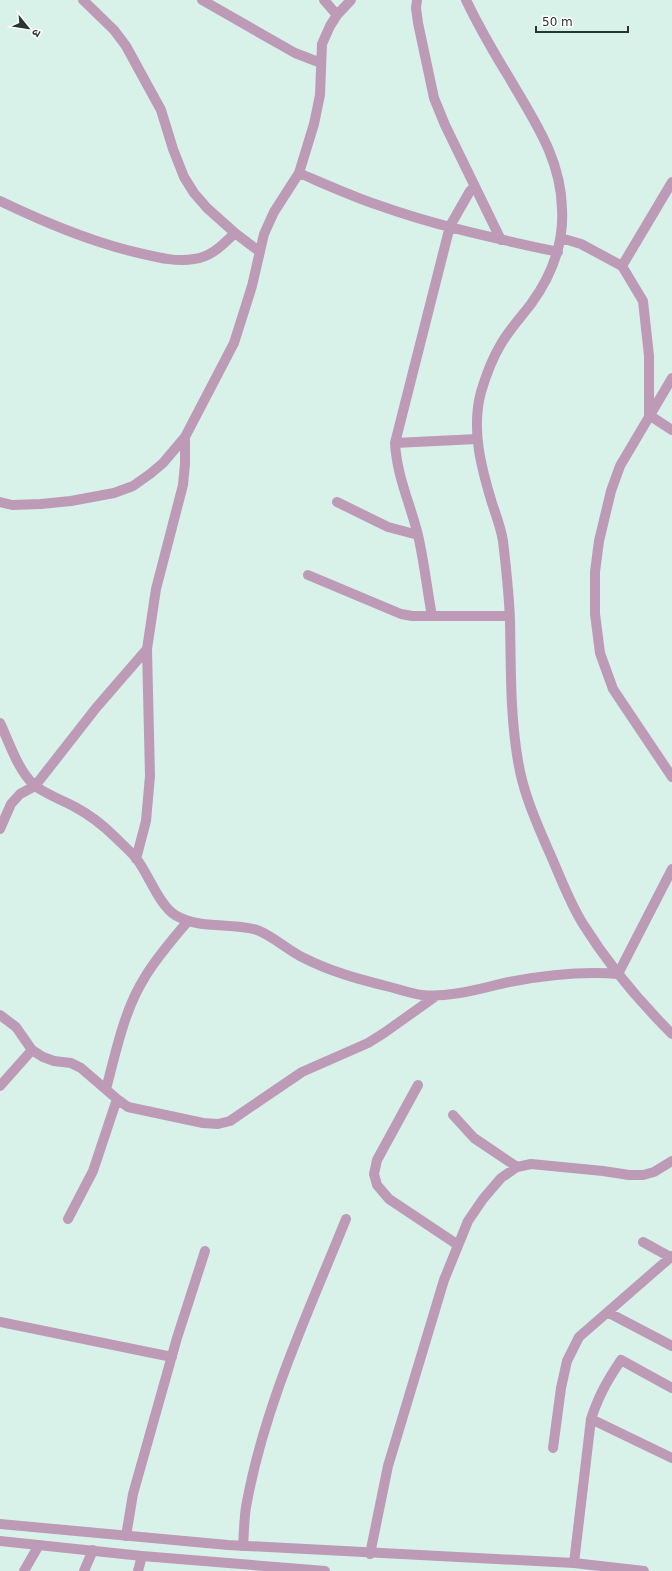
<svg xmlns="http://www.w3.org/2000/svg" width="672" height="1571" font-family="'DejaVu Sans','Noto Sans Devanagari',sans-serif">
<style>
.lines{fill:none;stroke-linecap:round;stroke-linejoin:round}
.minor{stroke:#bd9bb6;stroke-width:10}
.tertiary{stroke:#bd9bb6;stroke-width:10}
</style>
<rect width="100%" height="100%" fill="#d8f2ea"/>
<g class="lines">
<path class="minor" d="M83,0l31,30 12,16 35,64 12,39 11,28 10,16 13,15 28,25 25,19
M202,0l93,53 26,10
M324,0l13,15
M417,0l-1,8 2,15 16,75 11,27 56,115
M466,0c13,27 28,53 44,79 24,42 51,79 52,130 2,35 -10,66 -31,95 -10,13 -22,26 -30,40 -9,15 -15,31 -20,48 -10,37 0,75 11,111 4,12 9,25 11,38 3,26 6,53 7,79 1,47 0,95 8,141 5,31 17,58 29,86 12,26 21,53 36,77 25,40 56,77 89,110
M299,173c26,11 52,23 79,32 58,21 120,34 180,47
M0,201c46,22 93,42 143,53 17,4 34,8 51,5 18,-2 29,-15 41,-26
M561,238l20,6 41,22 21,35 6,55v59l23,15
M622,266l50,-84
M395,443l82,-4
M0,502l12,3 29,-1 30,-3 43,-8 19,-7 17,-12 13,-11 22,-26 49,-94 18,-57 12,-52 10,-22 25,-39 15,-49 6,-29 2,-51 8,-18 7,-11 14,-15
M337,502l51,25 30,8
M308,575l93,39 11,2h98
M432,616c-5,-27 -8,-55 -14,-81 -8,-32 -21,-58 -23,-92l55,-217 20,-35 5,-4
M0,723c10,21 17,45 33,61 8,8 31,17 42,23 15,8 28,18 40,30 7,7 15,14 21,21 12,15 23,47 39,57 25,15 55,7 82,15 16,6 32,21 47,28 27,14 58,22 86,29 11,3 22,7 32,8 29,3 59,-7 87,-13 37,-7 71,-11 109,-8
M0,829l11,-25 9,-10 15,-8 61,-78 51,-59
M136,859l10,-38 4,-45 -3,-127 9,-60 27,-104 2,-21v-27
M0,1015l16,12 16,23 11,7 11,4 17,2 10,5 36,31 11,8 75,16 15,1 12,-3 72,-49 66,-29 16,-10 52,-37
M418,1085l-41,75 -3,14 3,11 12,14 69,46
M0,1086l32,-36
M106,1089c10,-37 18,-79 39,-112 12,-20 28,-38 43,-56
M453,1115l21,23 43,29
M68,1219l25,-48 24,-72
M643,1242l29,16
M609,1313l63,33
M0,1322l172,35
M591,1419l81,39
M553,1448l8,-60 6,-27 12,-24 93,-81
M126,1536l7,-42 44,-156 28,-87
M243,1546c1,-13 1,-26 3,-39 18,-101 62,-194 100,-288
M370,1554l18,-88 56,-186 24,-59 15,-22 18,-21 16,-11 14,-3 72,7 26,4h14l11,-3 18,-11
M574,1563l17,-144c8,-24 16,-38 30,-59l51,28
M24,1571l15,-26
M84,1571l9,-21
M138,1571l4,-15"/>
<path class="tertiary" d="M672,378l-52,88 -9,25 -12,50 -4,31v42l5,39 13,36 59,88
M618,974l54,-105
M0,1524l228,21 346,18 70,8
M0,1541l142,15 183,15"/>
</g>
<g transform="translate(28 28) rotate(120)" stroke="#ffffff" stroke-width="3" paint-order="stroke">
<path d="M0-3L7 15L0 10L-7 15Z" fill="#2a3431"/>
<text y="-6" font-size="11" font-weight="bold" text-anchor="middle" fill="#2a3431">उ</text>
</g>
<path d="M536 26v6h92v-6" fill="none" stroke="#2a3431" stroke-width="2"/>
<text x="542" y="26" font-size="12" fill="#2a3431" stroke="#ffffff" stroke-width="3" paint-order="stroke">50 m</text>
</svg>
